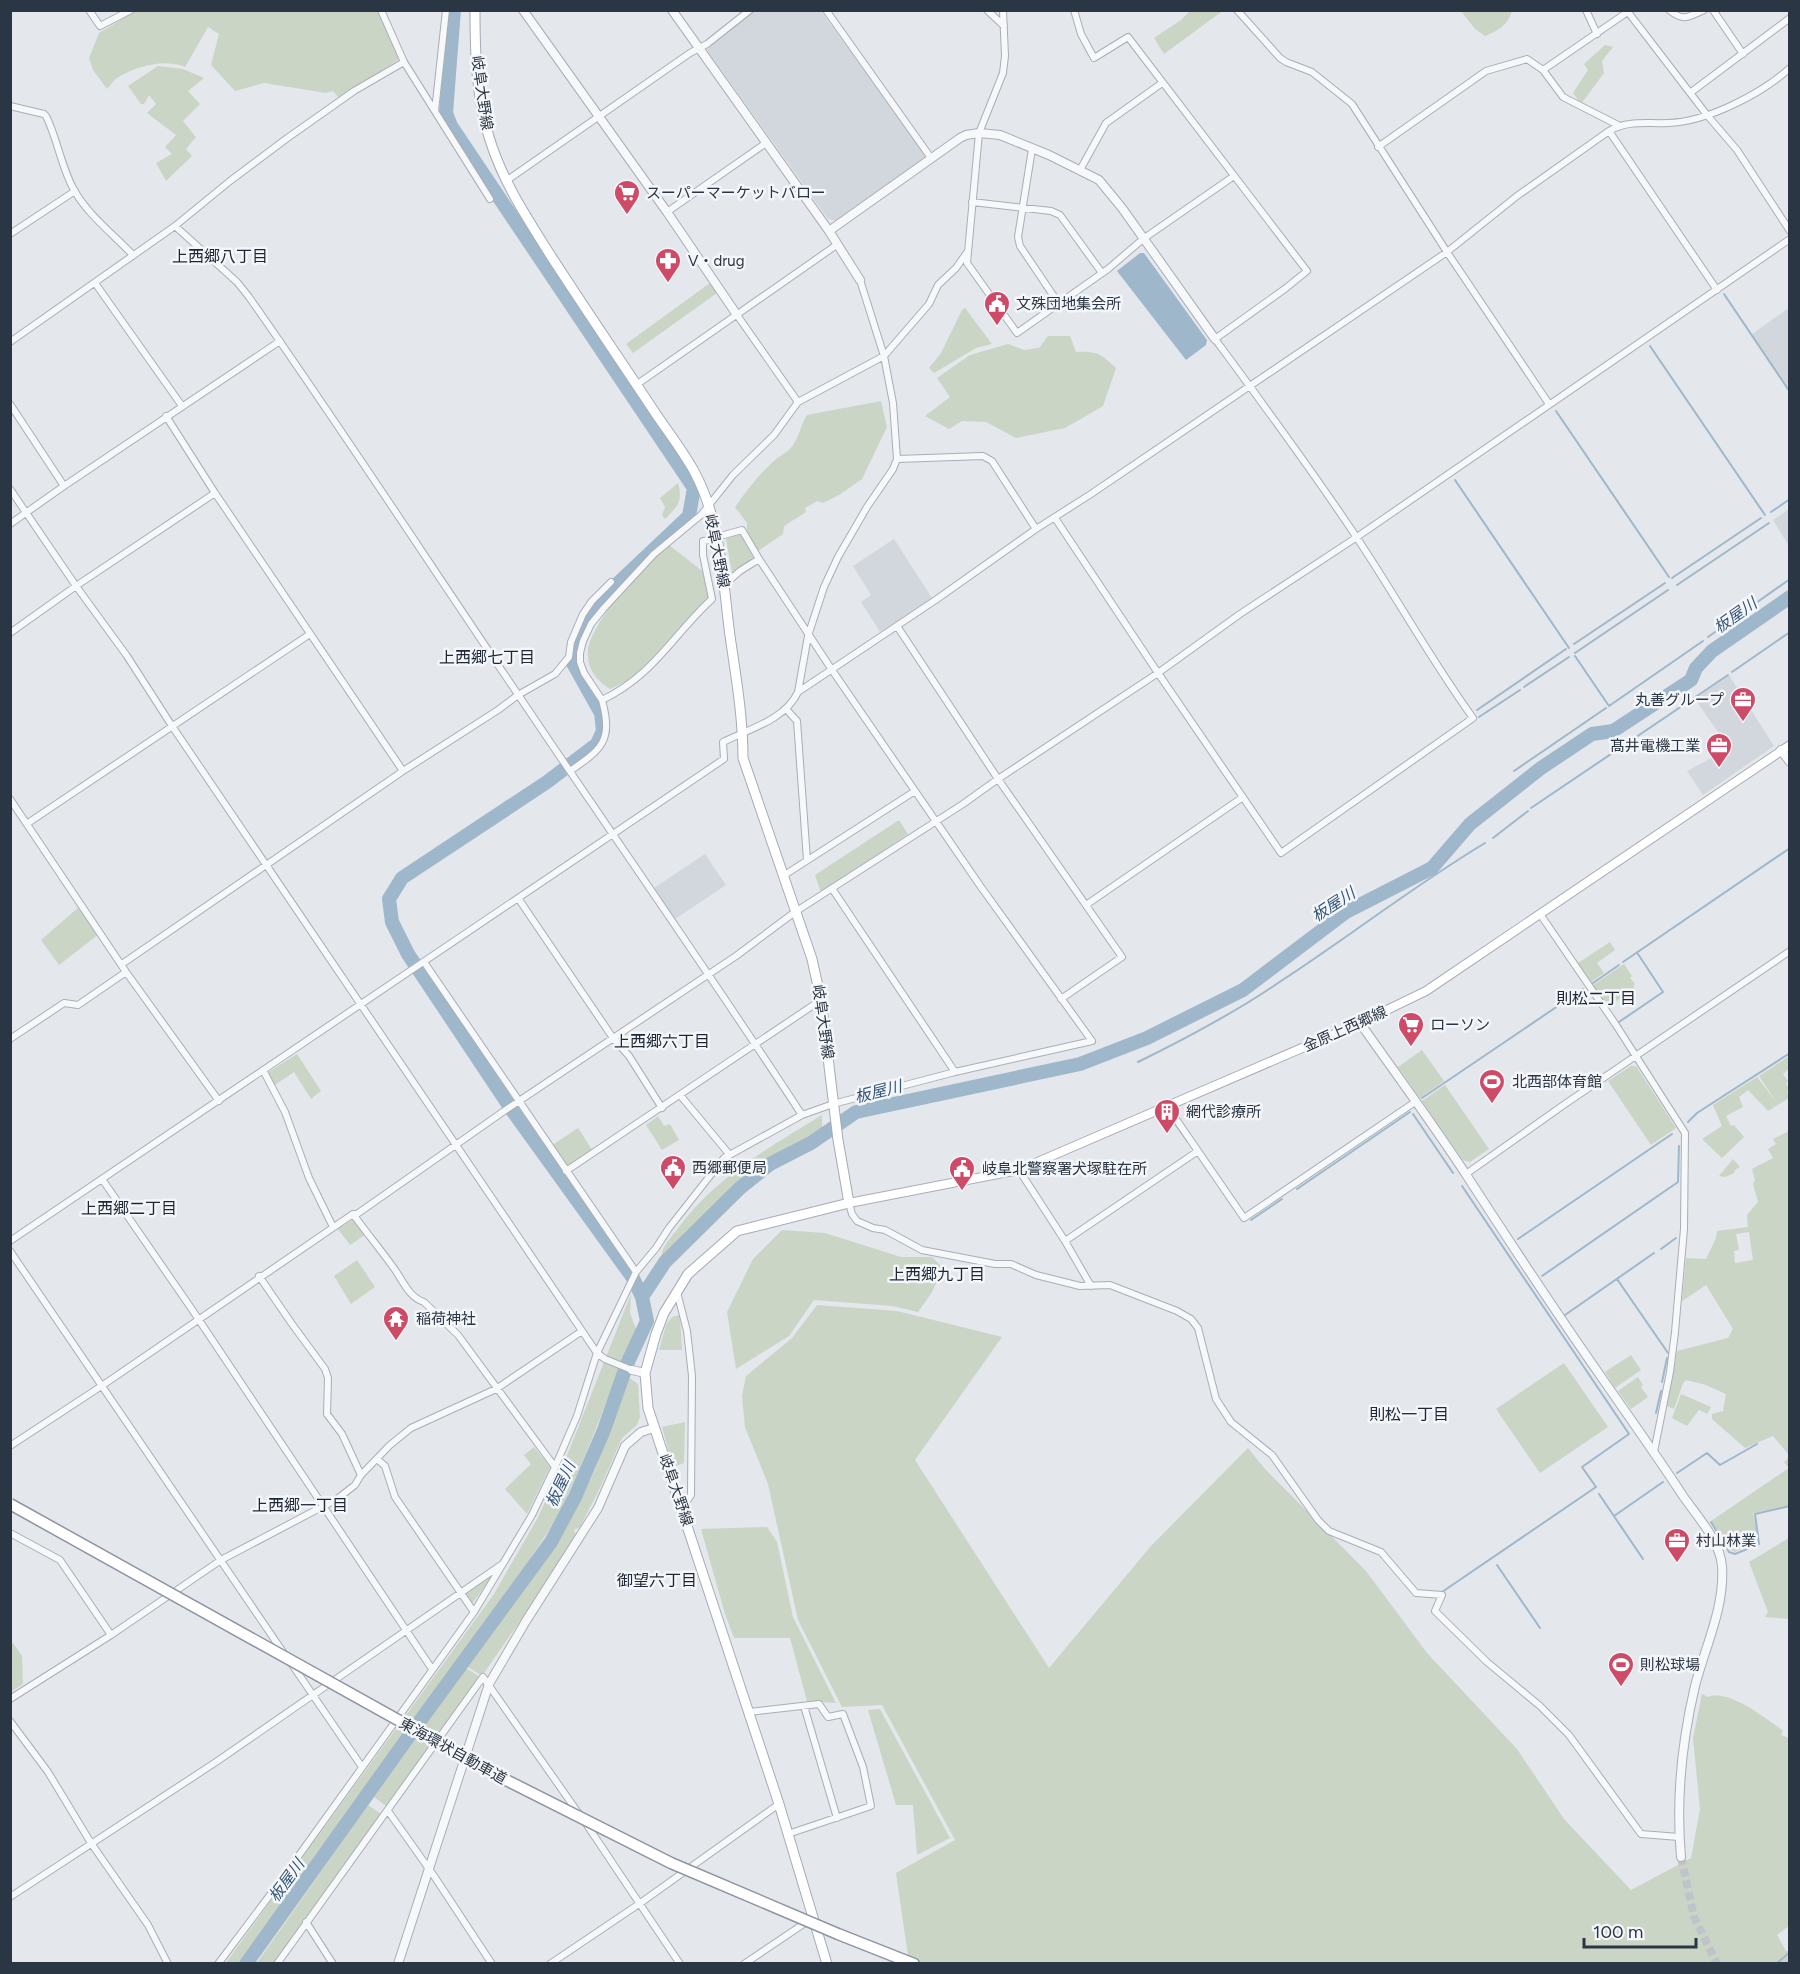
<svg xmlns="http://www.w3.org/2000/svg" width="1800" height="1974" font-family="Figtree,'Noto Sans JP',sans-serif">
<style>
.built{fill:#d2d7dd}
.green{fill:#cad5c5;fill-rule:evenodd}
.water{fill:#9fb7cb}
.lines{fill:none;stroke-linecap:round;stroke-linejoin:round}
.stream{stroke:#9fb7cb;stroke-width:2}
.river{stroke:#9fb7cb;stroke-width:14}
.tertiary-tunnel{stroke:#bfc4ca;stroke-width:8;stroke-dasharray:8 4;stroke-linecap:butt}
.minor-casing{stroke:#a9aeb6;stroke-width:8}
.tertiary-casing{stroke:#a9aeb6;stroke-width:10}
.secondary-casing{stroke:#a9aeb6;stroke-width:10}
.primary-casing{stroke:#a3acb7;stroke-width:11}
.motorway-casing{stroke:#8b96a2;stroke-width:13}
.minor{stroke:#f7f8fa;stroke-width:6}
.tertiary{stroke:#f7f8fa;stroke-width:8}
.secondary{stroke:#fff;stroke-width:8}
.primary{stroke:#fff;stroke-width:9}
.motorway{stroke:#fff;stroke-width:10}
.motorway-bridge-casing{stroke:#8b96a2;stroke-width:13;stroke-linecap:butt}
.motorway-bridge{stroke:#fff;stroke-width:10}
.labels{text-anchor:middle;stroke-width:5;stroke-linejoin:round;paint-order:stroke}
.street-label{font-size:15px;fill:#2b3644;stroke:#f4f6f9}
.poi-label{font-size:15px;fill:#2b3644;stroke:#f4f6f9;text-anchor:start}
.neighbourhood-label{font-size:16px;fill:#1d2735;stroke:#f4f6f9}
.water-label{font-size:16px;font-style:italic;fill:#355778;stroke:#f4f6f9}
</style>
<rect width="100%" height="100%" fill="#e4e7ec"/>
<path class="built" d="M755,11h66l106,146 -90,64 -9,-2 -121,-169v-2z
M1789,308v81l-37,-55z
M1789,509v37l-16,-26z
M894,539l38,59 -52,34 -19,-30 10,-7 -18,-29z
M1729,675l45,71 -71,49 -16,-24 36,-19 -7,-14 4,-3 -25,-36z
M705,854l21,31 -51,34 -21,-31z"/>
<path class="green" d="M137,10l241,1 22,45 -2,4 -59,38 -6,-7 -7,2 -62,-10 -29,8 -24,-26 8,-31 -11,-7 -23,40c-20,-9 -50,-1 -68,11 -4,3 -7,8 -10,11l-14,-19 -4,-12 10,-25z
M1224,10l-60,44 -10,-16 27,-18 9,-9z
M1461,11h51c-5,15 -13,19 -27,25l-10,-7z
M1605,45l8,2 -11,14 2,12 -23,31 -8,-11 15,-23 -4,-6z
M158,66l25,3 21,9 -16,13 12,13 -17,17 13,16 -10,12 6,7 -26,25 -10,-18 16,-9 -7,-7 11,-12 -29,-22 9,-9 -7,-9 -5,9h-3l-13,-18z
M710,283l7,10 -84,60 -7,-9z
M965,308l27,36 -16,4 -42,25 -5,-5 12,-15 21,-43z
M1048,336h22l6,16c21,-1 25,2 40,16l-13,38 -38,22 -49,10 -30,-16 -24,-1 -13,8 -24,-13 25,-19 -13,-19 33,-23 38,-11 16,6 15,-2z
M881,401l6,26 -25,52 -23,16 -16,8 -6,-2 -12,7 1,4 -22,14 -1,8 -25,17 -11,-19v-9l-12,-16c12,-17 24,-33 40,-47 4,-4 11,-7 15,-11 9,-10 10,-23 17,-34z
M678,483c5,18 0,23 -13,36l-3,-4 3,-8 -5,-9z
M740,534l14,25 -22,14 -6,-34z
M669,545l41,32 2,17 -26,26 -20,29 -35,30 -21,10c-14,-9 -23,-20 -22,-38 2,-27 58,-92 81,-106z
M899,820l9,14 -87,59 -6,-18z
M80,906l19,28 -40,31 -18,-25z
M1610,942l5,8 -18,13 7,10 -13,9 -13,-19z
M1624,964l8,12 -2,2 5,6 -2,2 2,2 -27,19 -15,-22z
M1422,1050l22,31 -24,17 -22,-31z
M297,1054l24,37 -10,8 -17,-27 -19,13 -8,-12z
M1788,1057l1,12 -6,5 5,7 -2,2 3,6 -2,3 2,6 -21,13 -20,-21 -9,7 4,10 -17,9 5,10 3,-1 10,12 -22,21 -20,-19 20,-13 -9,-21 44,-28 20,26 -18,-27z
M1631,1066h5l40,62 -25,17 -43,-64z
M1445,1085l44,64 -19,13 -7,-2 -41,-59z
M822,1115v19l-41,19 -31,21 -33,29 -56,56c0,-11 8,-20 15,-28 37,-52 92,-83 146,-116z
M658,1116l6,10 6,-2 9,16 -17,10 -16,-25z
M578,1128l15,23 -24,16 -4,-1 -14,-20z
M1789,1131v324l-16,-19 -28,12 -33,-29v-5l11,-3 3,-17 -20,-9 -20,-5 -3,3 -9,26 -7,-3 10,-55 51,-13 5,-9 -27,-44 -24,16 4,-43 20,1 10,-21 1,-7 31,-4 -1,-12 11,-13 -5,-18 2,-4 -3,-11 21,-11 -5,-9 8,-5 -3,-5zM1749,1232l4,28 -18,3 -1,-12 5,-1 -3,-16z
M1733,1159l7,8 -5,3 -1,3 -9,4 -6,-1z
M354,1219l11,16 -15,10 -12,-16z
M782,1230l43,3 76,24h31l11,11 -11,24 -14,20 -26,-6 -78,-6 -25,36 -53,33 -9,-57 26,-53z
M357,1260l18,27 -24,17 -17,-28z
M631,1294l-1,19 6,16 -54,134 -21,47 -14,23 -45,69 -262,361 -15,1 269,-370 43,-75 29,-61z
M817,1305l80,6 105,26 -87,123 134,208 102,-122 97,-98 17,21 101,102 61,82 90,96 47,70 67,71 60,-32 9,-49 -7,-71 9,-44 6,3c19,-9 60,22 75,34l-2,4 8,3v188l-12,9 9,16h3v12h-880l-13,-90 59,-33 -73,-135 -40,2 -44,-87 -30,-136 -23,-57 -3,-31 4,-20 46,-38z
M680,1315l2,35h-23l7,-25 6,-8z
M1631,1355l10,15 -26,18 -10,-16z
M1564,1363l44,64 -68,46 -44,-64z
M628,1377l10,7 2,33 -3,8 -15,13 -21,48 -21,41 -6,3 2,5 -24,40 -70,101 -14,-9 99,-141 28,-56z
M1638,1377l5,8 -2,2 7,10 -17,12 -13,-18z
M1681,1394l30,13 -4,7 -8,-4 -12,16 -15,-8z
M685,1422l-1,41 -11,4 -11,-40z
M534,1447l16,20 -23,47 -22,-25 26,-25 -7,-9z
M1789,1458v50l-2,-2 -34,7 6,26 -24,13 -6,-3 -18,-28 78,-53 -5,-6z
M767,1527l10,15 16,75 43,86 -29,-2 -17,-63h-56l-9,-24 -24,-85z
M1789,1538v81l-24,-2 3,-5 -19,-50z
M489,1576h3l-20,28 -8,-11z
M13,1643l9,13 1,28 -12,8v-47z
M466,1668l14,9 -91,131 -15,-11z
M880,1709l70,129 -33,17 -4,-50h-17l-28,-95z
M368,1805l16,11 -110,147 -18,1z"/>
<path class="water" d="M1140,253h4l63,87 -1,5 -20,15 -69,-89z"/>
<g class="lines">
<path class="stream" d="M1724,294l66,98
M1650,346l115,169
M1556,411l113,166
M1455,480l114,168
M1771,512l19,-13
M1672,578l89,-60
M1677,585l92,-62
M1708,637l82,-58
M1574,644l91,-61
M1575,653l93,-63
M1575,656l34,50 94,-65
M1732,672l58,-40
M1524,687l45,-30
M1477,710l89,-61
M1479,717l41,-27
M1514,771l92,-63
M1531,808l197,-133
M1493,838l35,-27
M1623,962l167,-114
M1593,983l26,-18
M1619,1022l44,-30 -25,-38
M1138,1062c49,-24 98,-50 143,-81 69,-45 134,-96 204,-138
M1422,1098l161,-109
M1413,1114l40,59
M1171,1118l17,24
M1688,1122l9,-9 93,-60
M1297,1189l113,-77
M1251,1220l31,-21
M1518,1239l154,-105
M1661,1249l15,-11
M1542,1276l136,-94 1,-36
M1617,1279l51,74
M1565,1315l89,-62
M1662,1382l5,-24
M1656,1413l5,-22
M1677,1473l30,-20 13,12 37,-21
M1599,1494l44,65
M1614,1516l49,-34
M1711,1522l18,30 6,2 24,-10 -4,-30 35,-8
M1497,1565l43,63
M1442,1592l154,-105 -14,-20 47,-33 -167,-248
M1776,1964l14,-12"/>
<path class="river" d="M642,1297l23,-35 75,-74 30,-24 41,-21 45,-31 224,-48 67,-26 96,-48 103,-78 86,-44 38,-44 71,-56 51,-34 21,-3 78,-51 5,-12 16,-17 78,-54
M246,1964l171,-239 134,-183 24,-45 29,-67 23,-66 20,-43 -5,-24 -9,-19 -119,-165 -106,-159 -16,-32 -3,-23 13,-21 145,-96 50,-38 6,-13 -2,-18 -28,-50 5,-28 16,-24 21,-25 74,-70 5,-28 -243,-362 -5,-13 8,-103"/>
<path class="tertiary-tunnel" d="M1681,1857l13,60 23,47"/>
<defs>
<path id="minor" d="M89,10l11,16 31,-16
M381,10l23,52 86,137
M826,10l105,148
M987,10l17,16
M1003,10l2,46 -2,17 -24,60 -12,130 50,70 91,-64 35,-30 91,-63
M1237,10l43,48 6,4 26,10 40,32 95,148 102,152
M1586,10l11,24
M1669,10c15,12 19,7 35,0
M1713,10l30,44
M1628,12l79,103 30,35 53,81
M1543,70l86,-59
M1690,93l100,-75
M10,106l34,8 2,2c12,24 15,51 28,74 14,25 39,44 59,65
M435,111l11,-101
M1609,131l108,159
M1378,147l108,-76 41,-12 16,11 20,27 55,28
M1032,149l-14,88 2,9 39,58
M1080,170l26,-47 56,-40
M506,181l184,-128 17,-9 43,-34
M972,202l79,9 9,4 42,58
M667,212l99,-69
M175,226l62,56 12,15c92,131 180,266 270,399 94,140 191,278 283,419
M10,234l65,-43
M95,283l87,123
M737,315l61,87
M10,342l165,-116 55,-45 56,-42 68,-48 50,-29
M636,385l202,-141
M10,404l54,82
M166,416l49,77 188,278
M897,459l86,-3 9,5 44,68
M10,489l66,97 51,70 45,70 425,627 8,6 27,11
M1055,518l103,155 123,180 192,-135c-42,-58 -76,-120 -116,-180 -45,-68 -94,-134 -142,-199l71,-51 21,-17 -179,-234 -34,21 -13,-24 -7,-24
M10,524l54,-38 216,-145
M710,540l-7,1v14l9,44c-40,37 -58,76 -110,101l-18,-27 -4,-11v-9l3,-12 8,-17 13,-16 50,-54 47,-39 32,-40 41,-40 24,-33 86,-46 45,-52 9,-19 18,-17 12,-17
M724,585l16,-14 19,-12
M897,626l101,153 124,178 -61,42
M10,633l66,-47 139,-93
M798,692l139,-93 99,-70 55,-35 356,-242 70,-56 92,-65c18,-11 38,-7 59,-8 39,-1 93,-29 122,-55
M786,709l11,12 10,139
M570,771c32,-22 43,-30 32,-71
M10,799l116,173 93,129
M28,823l282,-189
M783,876l132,-85
M833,890l122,182
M518,898l95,140 16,18 33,52
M1086,905l157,-108
M1540,914l76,111 69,108 -1,96 -9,103 -5,40 -16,80
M424,962l212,310
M122,964l281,-193 95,-61 20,-15 37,-21 14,-17 2,-15 12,-28 9,-13 19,-19
M10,1039l54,-36 14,2 48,-33
M263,1070l22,42 24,66 24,49
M680,1095l49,59
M1167,1106l77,112 171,-116
M1019,1170l46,71 26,45
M566,1171l255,-171
M1466,1174l99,-70 225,-153
M102,1179l89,129 241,361
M849,1203l3,11 5,7 16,7 12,2 37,20 73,14h16l25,11 44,11 30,-1 67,26 14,8 7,9 18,71 15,23 41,33 46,65 11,11 52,21 35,41 26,2 -7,16 52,51 53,44 29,29 72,99 38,3
M353,1214c13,18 27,35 40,53 10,13 15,30 31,35l34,33 97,132
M10,1241l714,-482 -1,-17c26,-13 62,-22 75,-50l10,-56 16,-49 14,-30 29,-50 26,-38 4,-10 -4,-56 -9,-47 -24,-76
M1065,1241l133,-90
M10,1251l275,404
M259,1276l33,48 33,45 3,9 -1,36 15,20 19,41
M677,1292l10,39 5,45 -1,119 -9,13
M10,1446l93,-61 250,-171h4l150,-105 229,-153 59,-44 168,-108 35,-25 160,-106 82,-59 117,-77 433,-298
M377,1459l8,7 10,31 79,115
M10,1533l50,27 51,75
M291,1663l71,104
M10,1699l101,-64 110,-75 116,-61 18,-14 6,-10 29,-30 21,-17 85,-39 86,-58
M804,1706l33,112
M749,1712l70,-8 9,13 15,-3 20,53 8,39 -83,28
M10,1721l38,51 43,71 57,82 20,39
M388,1811l46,65 58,88
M585,1822l95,142
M10,1897l206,-135 285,-197
M306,1922l27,42
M218,1964l61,-81 195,-271 58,-97 23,-48 22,-51 20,-63 39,-81 20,-24 13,-20 55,-70 78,-43 31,-11 122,-32 137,-31 -111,-154 -149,-217 -73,-111 -17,-29 -18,5
M277,1964l206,-287 96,137
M550,1964l89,-60 140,-100
M744,1964l64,-43"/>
<path id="tertiary" d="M523,10l144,202 70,103
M672,10l157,221 31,49
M829,231l131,-93 6,-3 13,-2 21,2 49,20 50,25 23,28 93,131
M1781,750l9,12
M1360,1023c36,51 73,101 107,153 44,68 88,135 135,202 27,39 55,78 81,118 14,20 37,45 39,70 3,41 -17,81 -27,120 -13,55 -19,115 -14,171
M632,1370l13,3
M398,1964l91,-280 37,-63 72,-113 27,-62 16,-14 13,-4"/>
<path id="secondary" d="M849,1203l170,-33 341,-147 66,-32 364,-246"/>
<path id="primary" d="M475,10c0,42 1,86 14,127 13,43 36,78 60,116 33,51 67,101 101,152 14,22 32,44 45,68 26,49 28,109 35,163 6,41 13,81 13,122l69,201 9,41 17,140 11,63 -112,28 -49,43 -24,39 -8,21 -11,39 3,35 131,396 48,160"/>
<path id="motorway" d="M838,1934l76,30"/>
</defs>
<use href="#minor" class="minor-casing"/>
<use href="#tertiary" class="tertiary-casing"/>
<use href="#secondary" class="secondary-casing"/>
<use href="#primary" class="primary-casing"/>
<use href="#motorway" class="motorway-casing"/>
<use href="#minor" class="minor"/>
<use href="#tertiary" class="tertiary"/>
<use href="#secondary" class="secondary"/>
<use href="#primary" class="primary"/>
<use href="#motorway" class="motorway"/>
<defs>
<path id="motorway-bridge" d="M10,1504l494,275 167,84 167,71"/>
</defs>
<use href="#motorway-bridge" class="motorway-bridge-casing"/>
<use href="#motorway-bridge" class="motorway-bridge"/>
</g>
<defs>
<symbol id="supermarket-pin" viewBox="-11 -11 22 30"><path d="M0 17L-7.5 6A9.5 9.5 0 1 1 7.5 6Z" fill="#ce4b67" stroke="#f4f6f9"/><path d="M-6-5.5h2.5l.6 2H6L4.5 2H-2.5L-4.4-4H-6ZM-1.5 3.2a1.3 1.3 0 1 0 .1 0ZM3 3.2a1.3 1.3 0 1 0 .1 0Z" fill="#fff"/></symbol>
<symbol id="pharmacy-pin" viewBox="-11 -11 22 30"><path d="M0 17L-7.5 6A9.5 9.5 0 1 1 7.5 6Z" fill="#ce4b67" stroke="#f4f6f9"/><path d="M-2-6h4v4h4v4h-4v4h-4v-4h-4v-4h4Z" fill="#fff"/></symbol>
<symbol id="civic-pin" viewBox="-11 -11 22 30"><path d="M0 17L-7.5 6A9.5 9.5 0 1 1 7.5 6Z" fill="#ce4b67" stroke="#f4f6f9"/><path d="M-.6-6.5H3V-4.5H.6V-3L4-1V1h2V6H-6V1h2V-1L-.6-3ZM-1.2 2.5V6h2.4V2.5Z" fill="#fff"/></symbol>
<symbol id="office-pin" viewBox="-11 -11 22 30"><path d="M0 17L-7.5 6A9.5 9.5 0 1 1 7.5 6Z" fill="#ce4b67" stroke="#f4f6f9"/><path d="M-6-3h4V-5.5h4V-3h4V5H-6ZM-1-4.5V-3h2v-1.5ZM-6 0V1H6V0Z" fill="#fff"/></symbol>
<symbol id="stadium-pin" viewBox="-11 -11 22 30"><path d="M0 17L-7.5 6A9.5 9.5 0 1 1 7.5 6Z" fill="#ce4b67" stroke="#f4f6f9"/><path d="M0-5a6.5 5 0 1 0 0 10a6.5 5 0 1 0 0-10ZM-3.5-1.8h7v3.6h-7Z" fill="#fff"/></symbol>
<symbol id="building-pin" viewBox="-11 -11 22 30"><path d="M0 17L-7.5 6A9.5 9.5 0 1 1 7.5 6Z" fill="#ce4b67" stroke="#f4f6f9"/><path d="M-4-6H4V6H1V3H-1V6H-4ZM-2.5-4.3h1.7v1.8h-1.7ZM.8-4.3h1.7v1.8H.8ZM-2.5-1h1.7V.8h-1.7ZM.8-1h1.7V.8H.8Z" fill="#fff"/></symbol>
<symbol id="temple-pin" viewBox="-11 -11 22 30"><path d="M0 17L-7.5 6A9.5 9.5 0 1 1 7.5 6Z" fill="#ce4b67" stroke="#f4f6f9"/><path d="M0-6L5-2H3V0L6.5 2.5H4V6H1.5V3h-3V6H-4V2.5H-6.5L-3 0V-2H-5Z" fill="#fff"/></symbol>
</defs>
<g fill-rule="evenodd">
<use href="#supermarket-pin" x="612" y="178" width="30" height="40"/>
<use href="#pharmacy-pin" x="653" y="246" width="30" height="40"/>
<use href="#civic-pin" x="982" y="289" width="30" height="40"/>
<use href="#office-pin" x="1728" y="685" width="30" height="40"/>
<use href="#office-pin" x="1704" y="731" width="30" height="40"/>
<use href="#supermarket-pin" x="1396" y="1010" width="30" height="40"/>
<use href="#stadium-pin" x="1477" y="1067" width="30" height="40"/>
<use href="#building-pin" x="1152" y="1097" width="30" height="40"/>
<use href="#civic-pin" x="658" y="1153" width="30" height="40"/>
<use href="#civic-pin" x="947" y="1154" width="30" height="40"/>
<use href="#temple-pin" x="381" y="1304" width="30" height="40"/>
<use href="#office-pin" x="1662" y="1526" width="30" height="40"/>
<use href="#stadium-pin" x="1606" y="1650" width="30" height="40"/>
</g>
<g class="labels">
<g class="street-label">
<text transform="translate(482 93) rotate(82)" y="5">岐阜大野線</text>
<text transform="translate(717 551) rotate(79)" y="5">岐阜大野線</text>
<text transform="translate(823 1022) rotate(82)" y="5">岐阜大野線</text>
<text transform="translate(1345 1029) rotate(-24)" y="5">金原上西郷線</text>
<text transform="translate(676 1490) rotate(71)" y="5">岐阜大野線</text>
<text transform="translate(453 1751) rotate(29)" y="5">東海環状自動車道</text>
</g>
<g class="poi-label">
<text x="646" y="198">スーパーマーケットバロー</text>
<text x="688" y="266">V・drug</text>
<text x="1016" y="309">文殊団地集会所</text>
<text x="1724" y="705" text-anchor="end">丸善グループ</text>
<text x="1700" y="751" text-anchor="end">髙井電機工業</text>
<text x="1430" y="1030">ローソン</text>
<text x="1512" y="1087">北西部体育館</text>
<text x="1186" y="1117">網代診療所</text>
<text x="692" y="1173">西郷郵便局</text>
<text x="982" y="1174">岐阜北警察署犬塚駐在所</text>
<text x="416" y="1324">稲荷神社</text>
<text x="1696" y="1546">村山林業</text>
<text x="1640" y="1670">則松球場</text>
</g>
<g class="neighbourhood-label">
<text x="220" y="262">上西郷八丁目</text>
<text x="487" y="663">上西郷七丁目</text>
<text x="1596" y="1004">則松二丁目</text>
<text x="662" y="1047">上西郷六丁目</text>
<text x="129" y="1214">上西郷二丁目</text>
<text x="937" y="1280">上西郷九丁目</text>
<text x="1409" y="1420">則松一丁目</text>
<text x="300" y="1511">上西郷一丁目</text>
<text x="657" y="1586">御望六丁目</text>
</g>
<g class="water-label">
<text transform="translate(1735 615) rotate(-35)" y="6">板屋川</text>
<text transform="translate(1333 904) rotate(-33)" y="6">板屋川</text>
<text transform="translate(878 1091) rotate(-14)" y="6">板屋川</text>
<text transform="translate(560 1484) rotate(-65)" y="6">板屋川</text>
<text transform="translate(286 1880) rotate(-54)" y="6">板屋川</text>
</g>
</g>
<rect width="1800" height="1974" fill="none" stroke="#2b3644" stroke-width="24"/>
<path d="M1584 1938v9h112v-9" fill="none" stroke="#2b3644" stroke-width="3"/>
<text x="1593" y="1938" font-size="18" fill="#2b3644" stroke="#f4f6f9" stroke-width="4.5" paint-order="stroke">100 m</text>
</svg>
